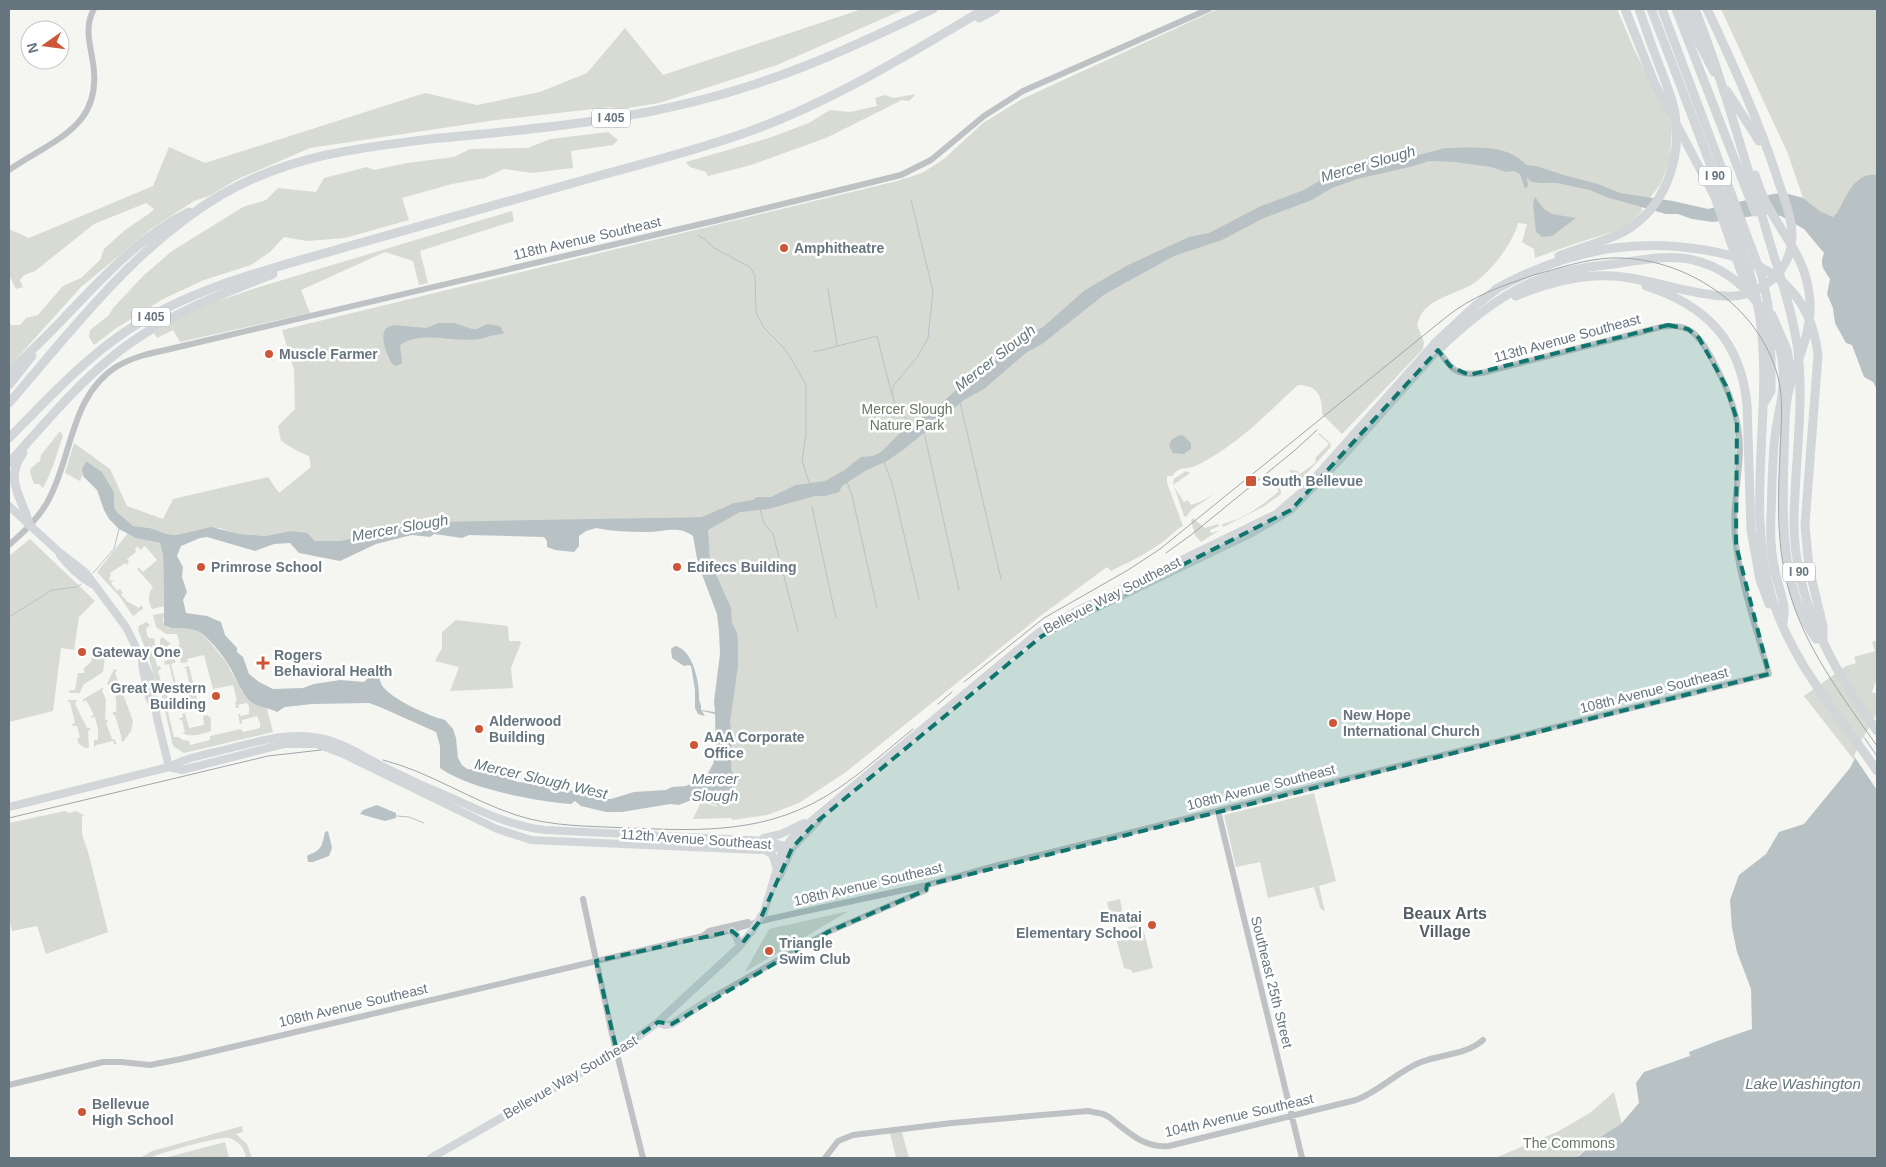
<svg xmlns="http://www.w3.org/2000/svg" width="1886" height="1167" font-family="Arial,sans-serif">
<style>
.green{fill:#d7dbd3}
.water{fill:#b8c2c5;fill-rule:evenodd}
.pier{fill:#f5f5f2}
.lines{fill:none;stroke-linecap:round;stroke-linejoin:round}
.stream{stroke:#b8c2c5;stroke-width:1}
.minor{stroke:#bec2c5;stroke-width:6}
.major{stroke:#d2d6d9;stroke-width:8}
.highway{stroke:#d2d6d9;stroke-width:9}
.tram{stroke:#a0a6aa;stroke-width:1}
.marked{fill:#0f766e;fill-opacity:0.2;stroke:#0f766e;stroke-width:4;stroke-dasharray:10 6;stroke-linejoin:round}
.poi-dot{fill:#ce5638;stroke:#fff;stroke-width:2}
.labels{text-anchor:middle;stroke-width:5;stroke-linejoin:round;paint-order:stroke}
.shield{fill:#fff;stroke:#959ea5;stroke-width:1}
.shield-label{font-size:12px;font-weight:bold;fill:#67757f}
.street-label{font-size:14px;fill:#67757f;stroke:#fff}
.poi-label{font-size:14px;font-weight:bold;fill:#67757f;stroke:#fff;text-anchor:start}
.park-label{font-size:14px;fill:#6a7765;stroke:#fff}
.water-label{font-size:15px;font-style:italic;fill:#63777c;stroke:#fff}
.quarter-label{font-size:16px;font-weight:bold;fill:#545e65;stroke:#fff}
</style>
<rect width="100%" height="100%" fill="#f5f5f2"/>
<path class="green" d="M905,9l-128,56 -118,38 -37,6 -11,-2 -115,13 -186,28 -74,32 -27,16 -15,5 -43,28 -70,58 -72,80v-45l2,3h9l6,-7 12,-3 25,-29 18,-8 19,-18 4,-11 21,-19 25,-17 4,-4 -8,-6 -52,21 -59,47 -11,4 -4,5 3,7 -7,2 -7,-14v-46l20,9 124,-52 16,-39 36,16 220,-70 52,12 63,-13 47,-19 38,-45 38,47 196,-65z
M1218,9h399l17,40 38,77 -2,35 -10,24 -19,24 2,1 -13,13 -12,7 -50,16 -33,12 -1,-9 -12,-7 5,-18 -9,-1c-5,20 -28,51 -47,62 -20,11 -48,14 -54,40l7,17 -1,7 -81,85 -20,-20c1,-19 -6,-29 -24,-29 -20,18 -39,38 -60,54 -9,7 -36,26 -46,28 -11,3 -10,-2 -20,9h-5v7l16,43c-8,4 -12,10 -19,15 -16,12 -35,21 -53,30l-4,-4 -68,50 -193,155 -47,31 -32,12 -35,5 -1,-2 -38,1 8,-17 15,4 13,-6 -6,-37 3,-143 -29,-103 -270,6 -55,5 -16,9 -16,4h-25l-25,-10 -25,5 -25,-2 -21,-6 -42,7 -10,-1 -17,-6 -17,-2 -11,-8 -8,-11v-15l-12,-20 -16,-11c-4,8 -3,13 -6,20l-15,-8 9,-30 36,26 17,37 36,13 10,-20 95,-22 11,16 32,-26 -2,-11 -12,-5 -16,-10 -3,-15 17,-17 -1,-39 -12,-40 615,-149 25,-8 22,-14 39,-36 39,-24z
M1721,9h156v268l-66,-72 -8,-7 -15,-44z
M916,94l-7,7 -7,-1 -76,38 -75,27 -43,11 -2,-4 -16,-5 -4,-5 83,-24 40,-15 21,-13 20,2 27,-6 -2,-8 10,-3 8,3z
M608,132l10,8 -5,5 -42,6 2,17 -41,5 -28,-4 -19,9 -33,6 -50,14 7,22 -64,18 -38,3 -23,-4 -14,15 -19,13 -47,15 -41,19 -48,30 -21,16 -5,-8 1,-7 18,-14 6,-9 29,-31 29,-25 71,-44 23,-7 12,-12 38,4 8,-14 43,-11 7,3 33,-7 47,-6 16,-8 58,-1 22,-9z
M512,211l2,10 -94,30 8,32 -9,2 -6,-24 -28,-9 -84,38 9,23 -130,29 -7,-12 -16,8 -3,-5 25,-15 33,-15 47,-16z
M60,431l3,5c-6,17 -11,36 -20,52l-4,-4h-5l-4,-12 1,-4 9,-7 1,-6z
M1319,433l12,11 -1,4 -32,35 -9,-13 9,1v2l2,1 15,-11 1,-6 13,-13 -11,-10z
M1186,471l4,2 -17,12 11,17 4,-2 3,5 11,-4 14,-8 -25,17 -5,7 -2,-1 -11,-33 1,-4z
M1269,473l12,18v3l-18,13 -40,20 -1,-3c20,-4 41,-19 56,-32v-3l-11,-14z
M1193,518l12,10 13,-4 1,2 -9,4 1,3 9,-3 -19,12 -6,-7 -4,-14z
M128,533l22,8 10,2 3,12 2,51 -13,3c-4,-6 -4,-17 1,-22l-16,-18 2,-2 4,5 14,-12 -12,-14 -5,4 -2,-3 -3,1 1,4 -9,7 2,3 -2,3 -2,-2 -15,10 1,3 -2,1 1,4 4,-1 -3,3 6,8 3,-2 3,4 -2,2 7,7 11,6 3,-3 1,4 -10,7 -13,-19 -23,-25z
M30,539l65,62 -16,16 -5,33 -13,-2 -8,63 -44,11v-166z
M165,613l-2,6 1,6 4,3 24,1 7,3 10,9 17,21 16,29 8,9 17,9 6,23 -89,21 -11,-7 -12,-53 6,-1 3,15 -3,1 7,29h4l5,3 6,1 1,4 20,-5v-4l31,-7 2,3 17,-4v-5l-3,-7 -15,4v3l-2,1 -2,-10h2l1,2 8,-2v-8l-2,-3 -9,2 1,3h-3l-1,-6 2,-1 -4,-16 -20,4 -9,-34 -17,4 1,3 -7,1 -3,-13 3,-1 -1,-2 -3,-1 3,-1 -3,-11h-11l-10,-7 -3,-12z
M456,620l52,6 1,15h11l1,2 -10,25 2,20 -63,3 9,-24 -24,-6 7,-13v-16z
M146,622l4,3 -4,4 1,6 2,3h5l1,7 -3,1 5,20h3l1,3 -3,2 3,10 5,-1 -1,5 -6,1 -3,-3 -7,-25 -11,-28 1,-4z
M162,637l9,7 -3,1 3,14h3l2,3 -5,2 6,24h5l-2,5 -4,1 -4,-2v-2l3,-1 -6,-25 -4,1 -1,-4 4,-1 -4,-15h-4v-5z
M1877,641v37l-5,14 5,2v21l-23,45 -50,-64 42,-30 10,-3 -2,-6 21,-6 -3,-9z
M99,651l6,6 -2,15 -20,13 -3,8h-11l1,-3h5l3,-17h6v-5l7,-6 2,-9 6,1z
M189,666l9,37 -5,1 -8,-6 3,-4v-6l2,-1 -4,-19h-4z
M114,669l3,1 -2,3 18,48 -2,10 -8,11 -2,-2 1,-1 -7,-24h-2v-3h3c1,-11 0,-18 -4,-28l-3,2 -2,-2z
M102,688h2l-2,2 4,10 -1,20h3v2l-2,1 6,16h2l3,5h-3l-1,-3 -17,4 -2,3v-8h4v-11l-3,-12 -3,1 -1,-2 3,-1 -8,-15 -2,2 -2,-2z
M69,700h8l-2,4 12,24h3v2l-2,1 1,17h-4l-6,-4 -2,-5 3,-2 -3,-11h-4l-1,-2 3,-1 -5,-21h-3z
M185,713l4,15 15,-3 -1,-9 4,-1 4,3v13c-9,3 -21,7 -29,2l3,-1 -3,-12 -4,-1 5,-2 -1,-3z
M1314,793l22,88 -17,5 6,26 -5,-4 -6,-21 -46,11 -8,-36 -24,5 -12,-52z
M65,811l4,2 7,-2 8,4 -2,2v17l7,21 19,77 -62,22 -9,-28 -25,5 -3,-12v-96z
M1120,899l4,21 -12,2 -5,-20z
M849,911l-104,61 24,-43z
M1142,924l11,44 -20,5 -2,-3 -7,-2 -10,-37z
M1614,1092l8,33 -25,14 -17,15 -7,4h-78l62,-26 33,-19z
M242,1126l1,6 -7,2 11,10 5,14h-6c-1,-9 -7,-17 -17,-20 -10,-2 -68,15 -80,20h-9l12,-7z
M902,1132l7,26h-13l-6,-25z
M225,1142l4,16h-65z"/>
<path class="water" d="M1445,148c26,0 62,-5 81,17l10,1 31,10 31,8 22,9 53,8 35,8 65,-15 12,-1 18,5 18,14 12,5 4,-4c10,-17 17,-41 40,-38v214l-4,-7 -9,-5 -12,-32 -6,-2 -11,-20 -2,-15 -6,-14 3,-15c-6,-10 -11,-13 -6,-26l-20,-24 -23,-13 -14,-2 -54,8 -21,-3 -14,-5h-12l-60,-17 -16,-7 -33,-7h-16l-9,-1 -5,-4 1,8 -3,3 -5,-15 -6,-3 -8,1 -15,-5 -36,-5 -26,-1 -15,5 -57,13 -25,9 -20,12 -48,18 -42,22 -48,16 -69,38 -63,50 -15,8 -43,37 -20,11 -61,50 -16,11 -22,10 -23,15 -3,6 -14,4h-10l-47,13 -28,3 -32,18 2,31 21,47 1,15 5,10 1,12v21l-8,56 2,14 -1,32 5,15 -4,12 -14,10 -24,-6 -15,6 -9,-1 -48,8h-16l-25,-6 -6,-5 -4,3c-36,-3 -102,-15 -131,-36v-22l-4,-14 -56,-25 -11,-4 -57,1 -27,3 -8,5c-9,-5 -20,-4 -28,-12 -8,-9 -13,-21 -18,-31 -7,-12 -18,-27 -30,-36 -12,-8 -27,-1 -37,-8v-37l-1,-33 -3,-12 -24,-5 -17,-9 -10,-10 -5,-9 -7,-20 -14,-14 -1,-7 4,-8 16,11 12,20v15l4,6 15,13 17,2 17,6 10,1 34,-8 29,7 25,2 25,-5 17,2 8,8h25l16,-4 16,-9 42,-2 20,-4 268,-5 32,-14 19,-3 4,-3h14l25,-12 29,-4 18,-10 18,-14 12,-1 8,-4 21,-21 36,-25 25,-22 25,-14 7,-9 18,-15 18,-13 12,-6 42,-37 43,-25 61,-28 20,-4 52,-27 43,-16 30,-18 15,-3 36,-10 26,-2zM596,528c15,3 32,4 48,4 17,1 34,-8 49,4l5,28 19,50 2,17 1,23 -6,47 1,11 -14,-2v-5l-2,-5c1,-16 -6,-51 -24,-54l-4,3 1,9 12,8 4,-1 3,1 4,24v18l3,6 7,2 -3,-5 13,3 1,40 -3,10 -5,9 -6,5 -16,8 -14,1 -6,3 -32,2 -23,7h-9l-25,-8 -20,-2 -12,-5 -27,-2 -29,-11 -22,-2 -5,-4 -4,-7 -2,-20 -3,-9 -8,-9c-16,-4 -49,-19 -60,-31 -6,-6 -7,-15 -6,-22l-3,-1 -3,2 -2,7 -7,7 -24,-2 -26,4 -11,4 -30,1 -14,-7 -10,-8 -6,-17 -6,-5v-4l-12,-13 -4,-13 -14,-6 -21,-3 -3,-13 4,-8 -5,-15 1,-10 -6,-11 4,-10 19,-8 7,-1 48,14 19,-7 16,-1 9,10 41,8 36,-17 36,-9 18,2 4,-3 28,4 7,-3 75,2 3,4v6l8,3 19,2 5,-6v-10l7,-5z
M1535,197l9,12 8,5 24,4 -24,18 -10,1 -6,-5 -3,-28z
M439,323h15l18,6h5l10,-5 13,2 4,7 -2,1c-11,1 -14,3 -23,5 -25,4 -57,-9 -79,6l2,18 -5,3 -5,-2c-5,-10 -13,-26 -6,-36l7,-3 33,3z
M1180,435l4,1 7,7v6l-7,5 -11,-1 -4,-7 2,-6z
M1877,715v443h-304l7,-3 17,-16 24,-15 18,-21 -3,-20 8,-11 46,-16 -1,-4 31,-12 32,-11 -1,-40 -14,-37 -5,-24 -2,-28 9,-25 27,-21 13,-22 25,-8 46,-56z
M377,805l19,8v5l-11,3 -25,-7 3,-4z
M328,831l4,17 -3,8 -16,6h-5l-1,-6c2,-2 5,-2 8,-4 8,-4 8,-12 10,-20z"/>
<path class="pier" d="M1877,713v42l-13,-19z
M1863,737l14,20v33l-23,-34z"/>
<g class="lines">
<path class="stream" d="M911,200l22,91 -5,47 -10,18 -25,30v12l4,12 15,14
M698,235l6,4 10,9 36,19 5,9 1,37 8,15 19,19 8,11 15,27v49l-4,27 8,24
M828,289l9,56
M814,352l63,-16 15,59
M960,402l41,177
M924,432l35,158
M884,462l8,21 27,116
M847,482l5,13 25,113
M812,507l24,111
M760,509l4,14 9,11 25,97
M93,573l21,-24 5,-20
M9,617l43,-27 25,-3 4,-3
M397,816l12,1 15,6"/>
<path class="minor" d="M9,170c47,-32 97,-44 83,-113 -3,-17 -7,-32 2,-48
M9,545c16,-14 33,-30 42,-50 21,-42 21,-100 65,-128 16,-10 35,-14 54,-18l548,-129 183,-45 30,-15 53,-44 39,-25 186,-82
M1218,811l84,347
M583,899l29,135 31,124
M703,936l6,-5 39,-9
M713,997l115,-65 98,-42 1,-5
M9,1085l94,-23h18l29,3 31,-6 522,-123h7l59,-17 158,-34 64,-18 778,-193c-12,-42 -27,-86 -33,-129 -5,-32 3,-63 4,-95 0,-35 -13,-63 -29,-93 -13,-23 -22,-35 -50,-30l-179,46c-26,3 -29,-2 -44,-23
M825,1158l13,-17 15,-6 99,-12 136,-12 15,3 6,3c19,15 34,31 60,29l187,-46c24,-9 42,-29 65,-38 21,-8 45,-7 62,-22"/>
<path class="major" d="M9,506l50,46 26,20 41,55 24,49 7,42 12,49
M60,555c9,12 19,21 32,29
M1057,627l193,-93 41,-24 46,-47 101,-113
M142,665l6,29 5,13
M169,767l13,3 102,-26h32l25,9 156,76 34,11 228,10 26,-3
M9,807l160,-40c20,-11 44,-14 66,-20 26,-6 51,-14 78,-10 28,3 49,19 73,31 22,11 44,21 66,30 31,14 59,28 93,32l223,11 20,6
M764,838l17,-4 23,-11
M764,850l8,4 5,15
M779,877l13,-29 27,-28
M732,931l4,4 4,10
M658,1022l6,3 8,-1 41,-27
M431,1158l191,-109 36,-27 80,-74 14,-17 12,-19 18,-60 10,-14 12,-11 235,-195 37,-21 200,-97 28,-24 130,-146"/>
<path class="highway" d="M1625,9l29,73 61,115 33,95
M1651,9c22,56 43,112 64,168 17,44 36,88 44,135 16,95 -16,195 14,289 20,63 67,115 104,170
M1662,9l100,267 6,29 3,54v32l-7,12
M1676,9l79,203
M1685,9l14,34 15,29
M1695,9c27,69 46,139 68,210 12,44 29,87 35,132 6,56 -3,113 -4,168 -1,80 38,149 83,212
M979,18l17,-9
M1727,91l32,50
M1755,175c4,12 8,24 15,35 18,32 38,53 40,92 2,34 -15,60 -22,92 -4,20 -3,41 -4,61 -2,59 -4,133 32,184
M1559,256c21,-8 44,-14 64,-24 42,-23 59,-73 52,-118 -2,-15 -9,-30 -14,-44 -8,-20 -15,-41 -22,-61
M1646,286c60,19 95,55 101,119l4,125 9,50 9,24
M1496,289c36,-20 77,-35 118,-41 50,-7 133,0 171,36 20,19 30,44 33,71l-13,170 4,43 14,58v15
M1516,296c36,-15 75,-25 114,-18 31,5 62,16 94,18 34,3 68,-24 68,-60 0,-20 -9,-40 -15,-59 -19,-58 -44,-113 -70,-168
M1772,315l15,35 5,28
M1434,344l42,-39 25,-19
M1438,350c30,-29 66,-59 105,-72 26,-9 52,-12 78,-15 20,-3 40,-7 60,-5 54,5 98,57 102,110 2,23 -5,46 -8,68 -3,26 -3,53 -4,79 -1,19 0,38 4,56 2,12 8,25 9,37 1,5 -1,10 -1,15
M9,372c18,-17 37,-35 55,-54 37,-39 76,-82 125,-106
M9,385l23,-29
M9,403c63,-73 127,-158 212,-208 67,-39 135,-47 210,-56 61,-6 122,-11 182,-21 64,-10 126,-26 187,-50 45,-17 89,-39 133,-59
M9,438c37,-37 73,-77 116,-106 68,-46 150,-64 228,-87 81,-23 163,-46 245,-69 47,-13 95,-25 141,-41 88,-30 166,-79 246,-126
M23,453c-20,28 0,44 6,72
M9,463c32,-35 65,-76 103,-106 47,-39 104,-61 161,-83"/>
<path class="tram" d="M1166,553l25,-18 103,-84 23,-21
M964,682l80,-64 84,-48 32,-21 285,-231c27,-22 56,-32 89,-43 26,-7 51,-16 78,-17 72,-2 147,47 166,119 6,24 3,50 2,75 -2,46 -4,90 8,135 16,60 54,109 89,159
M938,704l14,-12
M383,760c47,12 87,40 133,55 36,12 75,11 112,13 76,3 141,6 208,-38 27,-18 51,-40 77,-61
M9,818l259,-62 53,-6"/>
</g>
<path class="marked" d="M1668,325l20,4 11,9 27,48 11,34 -1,125 33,129 -842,211 -1,5 -98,42 -156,92 -14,-2 -41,30 -21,-91 136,-30 12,10 15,-19 33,-74 22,-24 228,-188 249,-126 147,-160 12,16 19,9z"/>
<g class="poi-dot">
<circle cx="784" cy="248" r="5"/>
<circle cx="269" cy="354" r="5"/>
<rect x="1245" y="475" width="12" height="12" rx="2.5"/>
<circle cx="201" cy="567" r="5"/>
<circle cx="677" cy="567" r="5"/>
<circle cx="82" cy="652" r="5"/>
<path d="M260.5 655.5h5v5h5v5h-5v5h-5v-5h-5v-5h5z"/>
<circle cx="216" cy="696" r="5"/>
<circle cx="1333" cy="723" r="5"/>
<circle cx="479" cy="729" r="5"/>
<circle cx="694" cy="745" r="5"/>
<circle cx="1152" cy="925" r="5"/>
<circle cx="769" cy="951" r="5"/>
<circle cx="82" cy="1112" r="5"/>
</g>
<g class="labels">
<g class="shield">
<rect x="592" y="108.5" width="38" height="19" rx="4"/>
<rect x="1699" y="166.5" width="32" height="19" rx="4"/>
<rect x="132" y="307.5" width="38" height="19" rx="4"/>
<rect x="1783" y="562.5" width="32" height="19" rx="4"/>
</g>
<g class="shield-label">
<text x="611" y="122">I 405</text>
<text x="1715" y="180">I 90</text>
<text x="151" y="321">I 405</text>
<text x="1799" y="576">I 90</text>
</g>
<g class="street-label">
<text transform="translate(587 238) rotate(-13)" y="5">118th Avenue Southeast</text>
<text transform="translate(1567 338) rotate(-15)" y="5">113th Avenue Southeast</text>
<text transform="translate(1112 595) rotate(-27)" y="5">Bellevue Way Southeast</text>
<text transform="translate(1654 690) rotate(-14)" y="5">108th Avenue Southeast</text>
<text transform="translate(1261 787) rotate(-14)" y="5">108th Avenue Southeast</text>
<text transform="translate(696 839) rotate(4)" y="5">112th Avenue Southeast</text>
<text transform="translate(868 884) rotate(-13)" y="5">108th Avenue Southeast</text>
<text transform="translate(1272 982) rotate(76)" y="5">Southeast 25th Street</text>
<text transform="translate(353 1005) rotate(-13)" y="5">108th Avenue Southeast</text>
<text transform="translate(570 1077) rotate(-30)" y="5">Bellevue Way Southeast</text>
<text transform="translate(1239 1115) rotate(-13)" y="5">104th Avenue Southeast</text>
</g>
<g class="poi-label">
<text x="794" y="253">Amphitheatre</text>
<text x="279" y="359">Muscle Farmer</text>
<text x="1262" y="486">South Bellevue</text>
<text x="211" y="572">Primrose School</text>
<text x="687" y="572">Edifecs Building</text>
<text x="92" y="657">Gateway One</text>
<text x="274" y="660">Rogers<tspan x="274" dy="16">Behavioral Health</tspan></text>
<text x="206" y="693" text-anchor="end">Great Western<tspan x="206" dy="16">Building</tspan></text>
<text x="1343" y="720">New Hope<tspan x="1343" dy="16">International Church</tspan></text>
<text x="489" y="726">Alderwood<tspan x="489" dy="16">Building</tspan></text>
<text x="704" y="742">AAA Corporate<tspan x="704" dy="16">Office</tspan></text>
<text x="1142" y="922" text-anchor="end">Enatai<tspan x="1142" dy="16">Elementary School</tspan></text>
<text x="779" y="948">Triangle<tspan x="779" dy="16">Swim Club</tspan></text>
<text x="92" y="1109">Bellevue<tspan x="92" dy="16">High School</tspan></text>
</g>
<g class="park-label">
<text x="907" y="414">Mercer Slough<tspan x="907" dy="16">Nature Park</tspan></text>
<text x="1569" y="1148">The Commons</text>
</g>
<g class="water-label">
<text transform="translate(1368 164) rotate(-16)" y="5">Mercer Slough</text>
<text transform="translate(995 358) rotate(-38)" y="5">Mercer Slough</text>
<text transform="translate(400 528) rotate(-10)" y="5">Mercer Slough</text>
<text transform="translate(541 779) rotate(13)" y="5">Mercer Slough West</text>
<text x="715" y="784">Mercer<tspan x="715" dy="17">Slough</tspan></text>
<text x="1803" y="1089">Lake Washington</text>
</g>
<g class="quarter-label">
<text x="1445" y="919">Beaux Arts<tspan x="1445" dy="18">Village</tspan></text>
</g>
</g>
<rect width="1886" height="1167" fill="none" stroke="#67757f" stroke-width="20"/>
<g transform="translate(45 45) rotate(256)"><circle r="24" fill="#ffffff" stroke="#c2c8cc"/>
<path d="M0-4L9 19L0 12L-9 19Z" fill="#ce5638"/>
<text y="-8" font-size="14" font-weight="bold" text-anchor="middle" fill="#67757f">N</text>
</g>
</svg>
